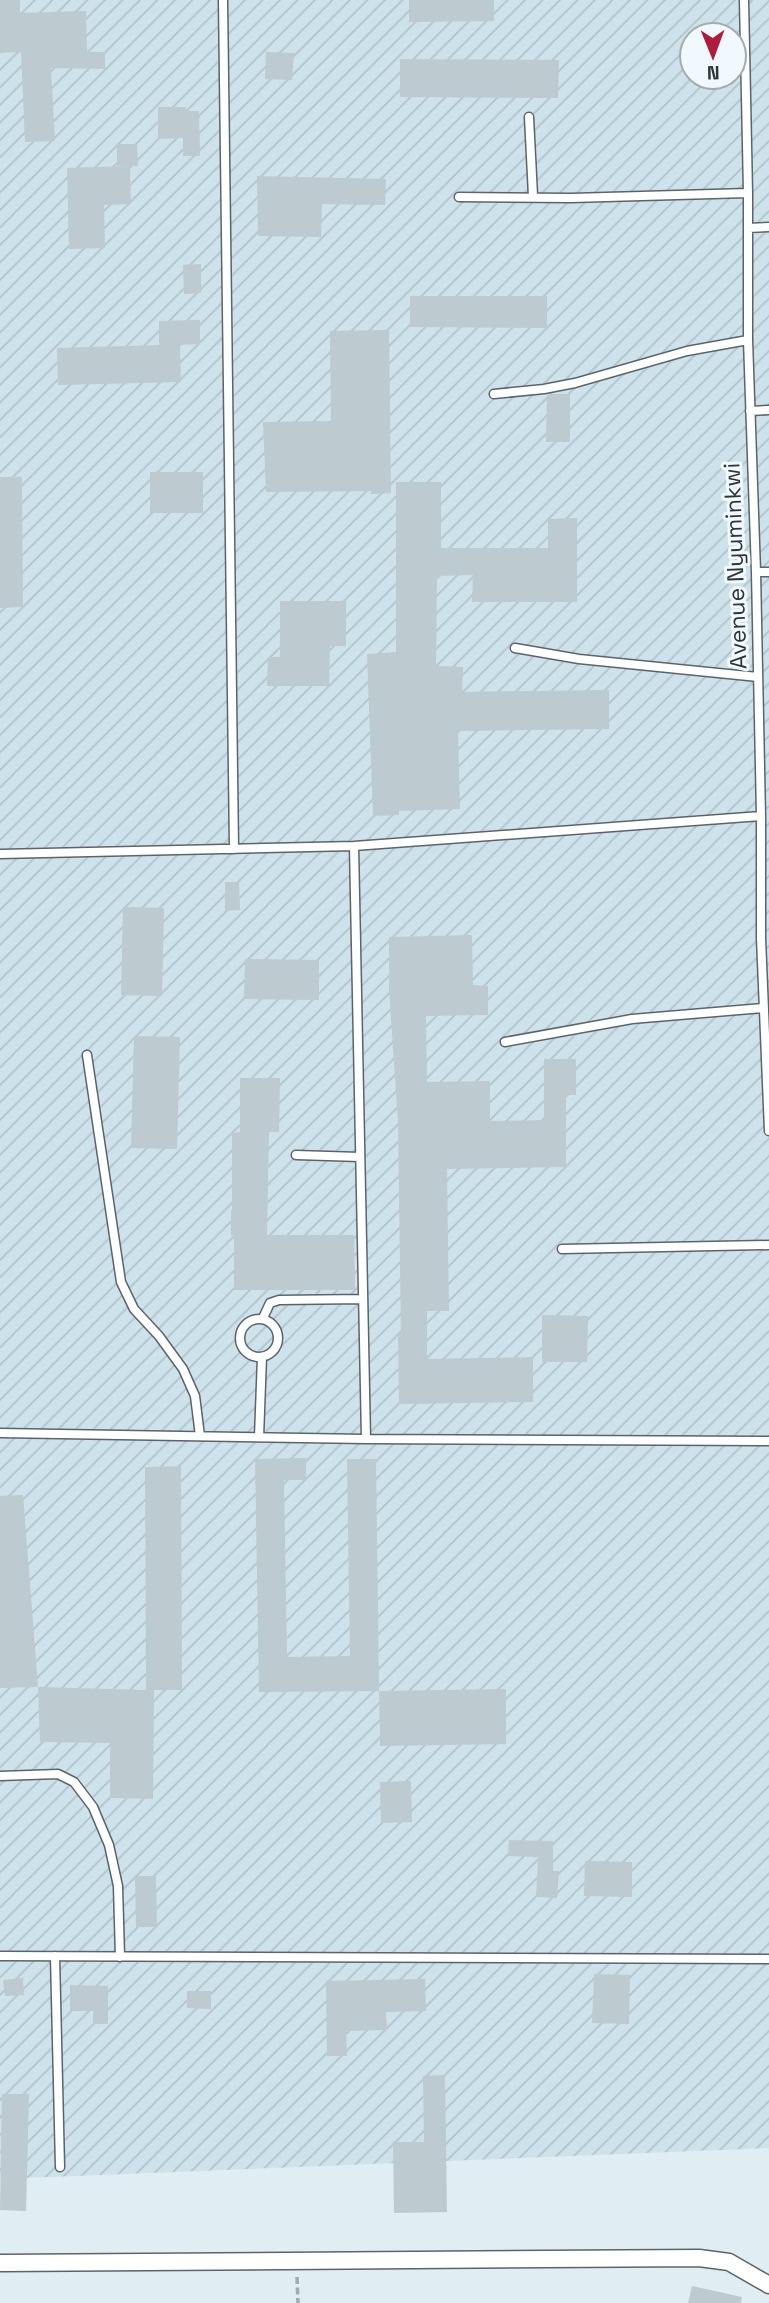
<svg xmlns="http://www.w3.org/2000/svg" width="769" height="2303" font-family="'Space Grotesk',sans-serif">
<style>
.industrial{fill:url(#industrial-furrows);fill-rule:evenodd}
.building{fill:#bdcacf}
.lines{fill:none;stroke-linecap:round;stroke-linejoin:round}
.service-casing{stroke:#5a656a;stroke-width:11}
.minor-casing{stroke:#5a656a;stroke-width:19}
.path{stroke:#a1abb0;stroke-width:3.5;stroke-dasharray:7 3.5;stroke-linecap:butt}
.service{stroke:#fff;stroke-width:8}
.minor{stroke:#fff;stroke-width:16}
.labels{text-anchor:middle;stroke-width:6;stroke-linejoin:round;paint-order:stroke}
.street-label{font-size:23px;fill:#2f3436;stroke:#f0fafe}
</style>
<defs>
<pattern id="industrial-furrows" width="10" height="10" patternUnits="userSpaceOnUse" patternTransform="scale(1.75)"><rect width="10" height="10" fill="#cee2eb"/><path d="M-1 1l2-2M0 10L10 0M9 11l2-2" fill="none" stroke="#b1c2ca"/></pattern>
</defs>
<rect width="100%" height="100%" fill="#e0edf3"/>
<path class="industrial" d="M0,0h769v2148l-769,31zM692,35h42v42h-42z"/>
<path class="building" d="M0,0h20v13l66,-2 1,41h18v17l-54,-1 4,73 -30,1 -4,-90 -21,1z
M409,0h85v21l-85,1z
M266,52l28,1 -2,27 -27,-1z
M400,59l159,1 -1,38 -158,-1z
M158,107h28v4h13l1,45h-17v-18l-25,1z
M117,144h20l1,22h-21z
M130,166l1,38 -27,1 1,43 -36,1 -2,-81z
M257,176l129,3 -1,26 -63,-1 -1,33 -63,-1z
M201,264v29l-17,1 -1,-29z
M410,296h137v32l-137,-1z
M200,320v24l-20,1 1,37 -123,3 -1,-37 102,-3v-24z
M389,330l2,163 -20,1v-3l-105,1 -3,-70 68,-1 -1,-90z
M554,394h16v48h-24l1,-47z
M150,472h53v41h-53z
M0,477h22l1,130 -23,1z
M396,482h45v66h107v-29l29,-1v84h-105l1,-27 -36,1 -1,90 27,1 -1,25 147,-2v39l-151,2 2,78 -61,2v4l-26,1 -6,-162 29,-2z
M280,601h66v45h-16l-1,40h-62l1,-29h12z
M225,882h14l1,28 -15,1z
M123,907l41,1 -2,88 -41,-1z
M472,935l1,50 15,1v29l-62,1 1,66 63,-1v40l54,-1v-61h32v36h-10v72l-119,2 2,142h-22v48l106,-2v45l-134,2 -1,-70h3l-3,-212 -9,-133v-52z
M245,959l74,1v40l-75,-1z
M134,1036l46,1 -3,112 -46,-1z
M240,1078h40l-1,54h-10l-2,103h87l1,55h-121v-55h-3v-25h1v-77l8,-1z
M542,1315l46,1 -1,46h-45z
M306,1458v22h-22l3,177 63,-1 -3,-197h29l3,232 -120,1 -4,-233z
M181,1466l1,224h-28l-1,109 -43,-1v-55l-70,-1 -2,-55 108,3 -1,-223z
M23,1495l15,192 -38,1v-192z
M506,1689v55l-126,2 -1,-55z
M411,1781l1,41 -31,1 -1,-41z
M509,1840l44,1v30h6l-2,27 -21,-1 2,-40 -30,-1z
M585,1861l47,1v35l-48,-1z
M135,1876h21l1,51h-21z
M594,1974l36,1 -1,49 -37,-1z
M23,1978l1,17 -19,1 -2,-16z
M425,1979l1,32 -40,1 1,18 -41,1 1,25h-20l-1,-75z
M70,1985l38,1v38h-15v-13h-23z
M187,1991h24v18l-24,-1z
M445,2075l2,137 -53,1 -1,-71h31l-1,-66z
M2,2094h27l-3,117 -26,-1z
M692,2286l50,11 -1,6h-53z"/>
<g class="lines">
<defs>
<path id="service" d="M223,0l11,849
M744,0l4,193v147l8,232 5,244v122l8,193
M529,117l4,79
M459,197l112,1 177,-5
M748,228l21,-1
M494,394l50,-5 31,-6 112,-32 61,-11
M750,411l19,-1
M756,572h13
M515,648l64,11 179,18
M354,846l12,593
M0,854l354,-8 407,-30
M505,1042l127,-23 131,-11
M87,1055l34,227 13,27 25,27 24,33 12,27 5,40
M296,1155l64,2
M562,1249l207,-4
M263,1318l7,-15 9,-3 84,-1
M240 1338a19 19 0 1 1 38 0a19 19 0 1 1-38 0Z
M0,1433l366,6 403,2
M259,1437l3,-80
M0,1776l58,-2 16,8 19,25 16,38 9,41 2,71
M0,1956l769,3
M55,1956l5,211"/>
<path id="minor" d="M0,2263l699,-5 30,4 40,23"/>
</defs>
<use href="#service" class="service-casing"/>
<use href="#minor" class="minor-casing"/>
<path class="path" d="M297,2277l1,26"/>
<use href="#service" class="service"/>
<use href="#minor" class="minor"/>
</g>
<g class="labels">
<g class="street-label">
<text transform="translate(735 566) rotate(-92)" y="8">Avenue Nyuminkwi</text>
</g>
</g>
<g transform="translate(713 56) rotate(179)"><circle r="33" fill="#f0fafe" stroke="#a3abae" stroke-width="2"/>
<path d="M0-5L12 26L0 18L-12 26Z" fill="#af1b3d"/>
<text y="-10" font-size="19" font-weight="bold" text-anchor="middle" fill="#2f3436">N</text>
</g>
</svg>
